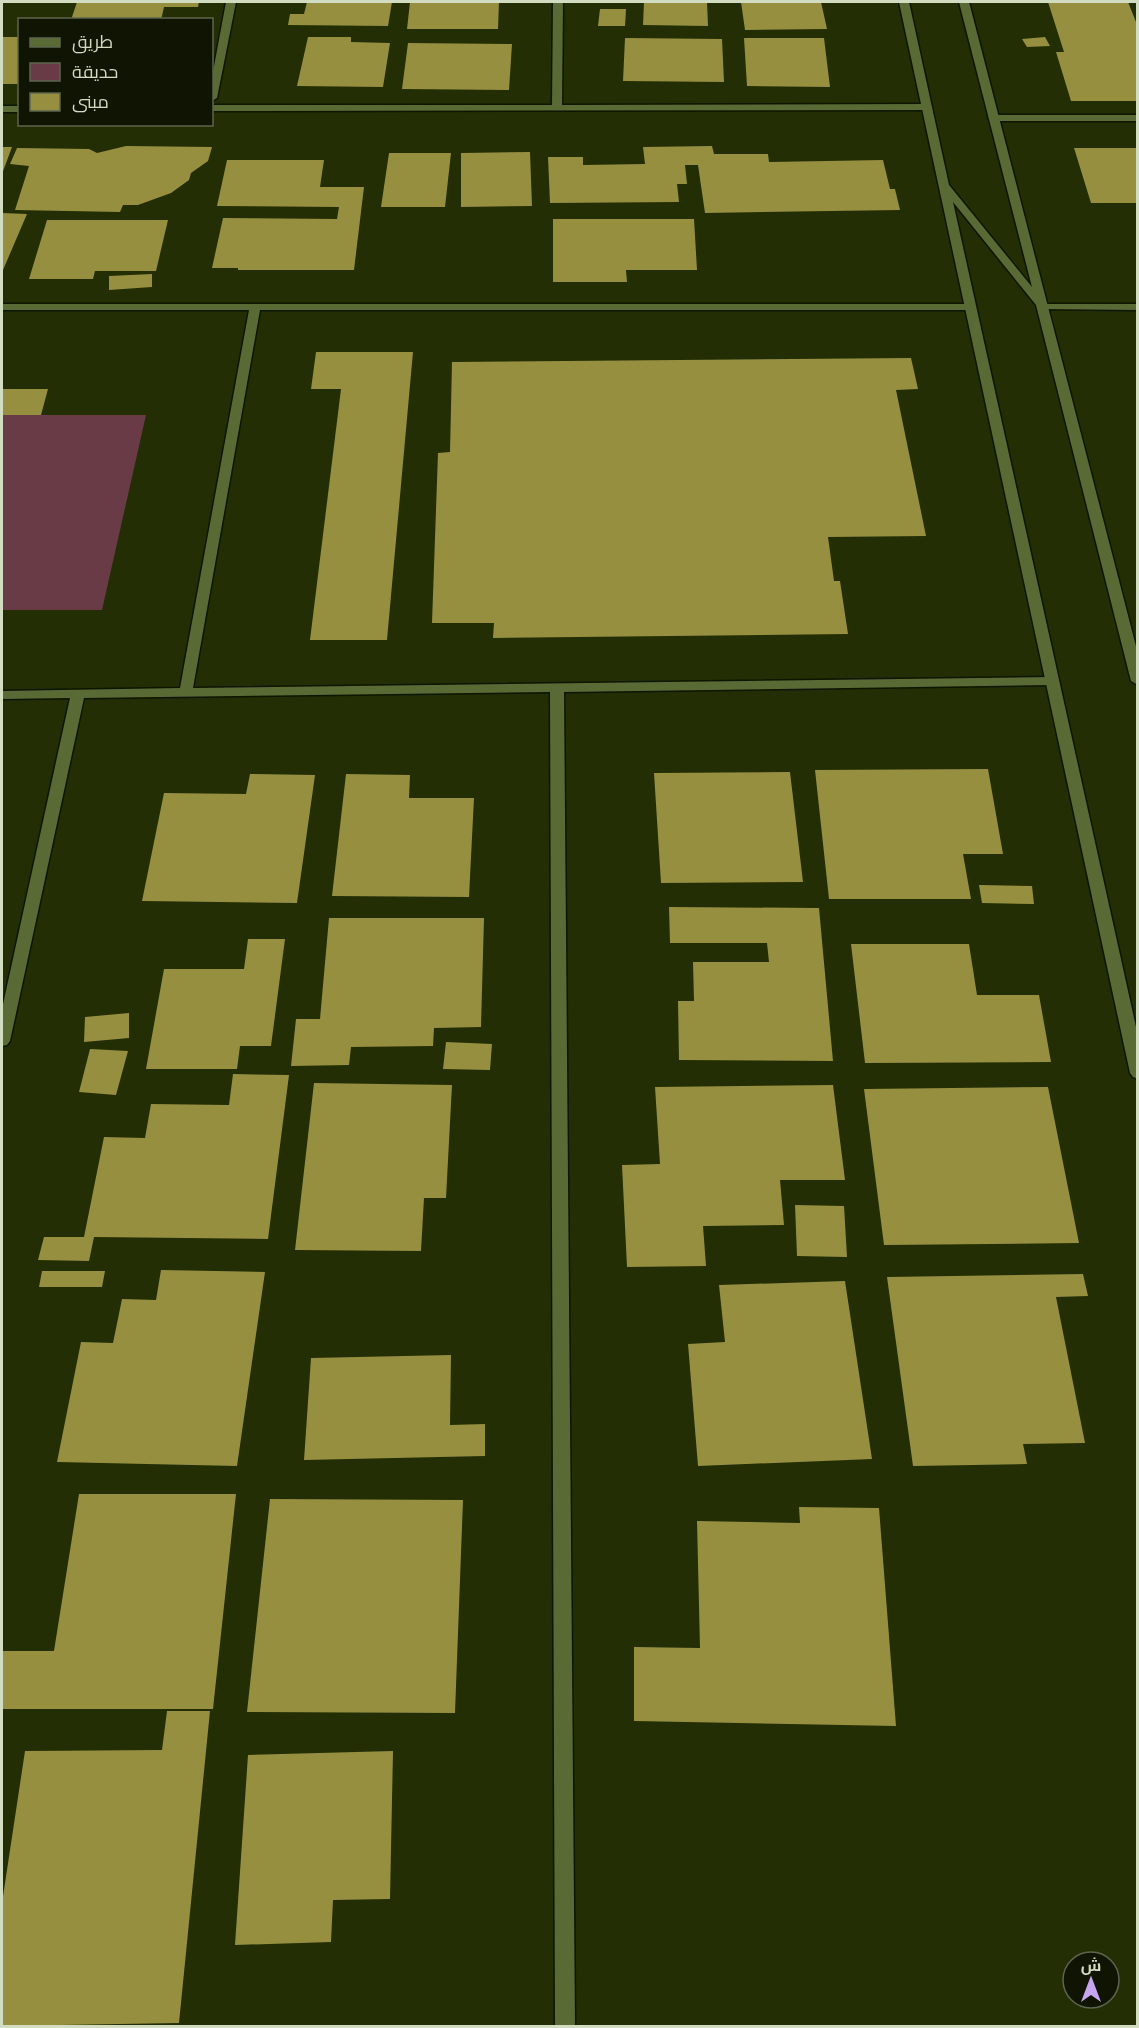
<svg xmlns="http://www.w3.org/2000/svg" width="1139" height="2028" font-family="Cabin,Cairo,sans-serif">
<style>
.green{fill:#683b46}
.building{fill:#968f40}
.lines{fill:none;stroke-linecap:round;stroke-linejoin:round}
.street-casing{stroke:#0e1500;stroke-width:3}
.secondary-casing{stroke:#0e1500;stroke-width:3}
.street{fill:#596a35;fill-rule:evenodd}
.secondary{fill:#596a35;fill-rule:evenodd}
</style>
<rect width="100%" height="100%" fill="#232e05"/>
<path class="green" d="M2,415h144l-44,195h-100z"/>
<path class="building" d="M77,2h122l-1,5h-34l-3,13h-90z
M307,2h85l-4,24 -100,-1 2,-11h14z
M410,2h89l-1,27h-91z
M644,2h63l1,24 -65,-1z
M741,2h80l6,27 -82,1z
M1048,2h80l10,25v74h-67l-15,-49h8z
M600,9h26l-1,17h-27z
M2,37h18v47h-18z
M308,37h43v5l39,1 -7,44 -86,-1z
M1045,37l5,9 -23,1 -5,-8z
M625,38l97,1 2,43 -101,-1z
M744,38h80l6,49 -83,-1z
M408,43l104,1 -3,46 -107,-1z
M126,146l86,1 -4,14 -17,12 -2,7 -18,13 -33,12h-15l-3,7 -105,-2 14,-44 -19,-2 7,-16 72,1 8,4z
M712,146l2,8h54l1,8 114,-2 7,29h5l5,21 -195,3 -7,-48h-13l2,19h-10l2,18 -129,1 -2,-46h35v8l62,-1 -2,-17z
M2,147h10l-10,27z
M1074,148h64v55h-47z
M530,152l2,54 -71,1v-54z
M389,153h62l-6,54h-64z
M227,160h97l-4,27h44l-10,83h-116v-2h-26l11,-50 114,1 2,-12 -122,-1z
M2,213l25,1 -24,56h-1z
M553,219h141l3,51h-71l1,12h-74z
M47,220h121l-12,51h-61l-2,8h-64z
M152,274v13l-43,3v-14z
M316,352h97l-26,288h-77l31,-251h-30z
M911,358l7,31 -22,1 30,146 -98,1 6,44h6l8,53 -355,4 1,-15h-62l6,-170 12,-1 2,-90z
M2,389h46l-7,26h-39z
M988,769l15,85h-40l8,45h-142l-14,-129z
M790,772l13,110 -142,1 -7,-110z
M250,774l65,1 -18,128 -155,-2 22,-108 82,1z
M346,774l64,1 -1,23h65l-5,99 -137,-1z
M979,885l53,1 2,18 -52,-1z
M669,907l150,1 14,153 -154,-1 -1,-59h16l-1,-39h76l-2,-19h-97z
M329,918h155l-3,109 -47,1 -1,18 -82,1 -2,18 -58,1 5,-47h24z
M248,939h37l-14,107h-31l-3,23h-91l18,-100h80z
M851,944h118l8,51h62l12,67 -186,1z
M129,1013v25l-45,4 1,-25z
M446,1042l46,2 -2,26 -47,-1z
M90,1049l38,2 -12,44 -37,-3z
M233,1074l56,1 -21,164 -174,-2 -5,24 -51,-1 6,-23h40l20,-100 41,1 6,-34 78,1z
M314,1083l138,2 -6,113h-22l-3,53 -126,-1z
M833,1085l12,95h-65l4,45 -81,1 3,40 -79,1 -5,-102 38,-1 -5,-77z
M1048,1087l31,156 -195,2 -20,-156z
M795,1205l49,1 3,51 -50,-1z
M161,1270l104,2 -28,194 -180,-4 24,-120 32,1 9,-44 34,1z
M42,1271h63l-3,16h-63z
M1083,1274l5,22 -32,1 29,146 -62,1 4,20 -114,2 -26,-189z
M845,1281l27,178 -174,7 -10,-122 37,-2 -6,-57z
M451,1355l-1,70 35,-1v32l-181,4 7,-102z
M79,1494h157l-23,215h-211v-58h52z
M270,1499l193,1 -8,213 -208,-1z
M799,1507l80,1 17,218 -262,-5v-74l66,1 -3,-127 103,2z
M167,1711h43l-31,312 -177,3v-123l23,-152 137,-1z
M393,1751l-3,148 -57,1 -2,42 -96,3 13,-190z"/>
<g class="lines">
<defs>
<path id="street" d="M226,2h10l-19,96 -5,3v-24z
M553,2h10l-1,103 365,-1 5,3 -5,3 -715,1v-6h340z
M2,106h18v6h-18z
M1138,115v6h-145l-5,-3 5,-3z
M2,304h968l5,3 -5,3h-710l-67,378 859,-11 7,4 -7,4 -488,7 11,1334h-20l-5,-1334 -466,6 -74,343 -3,4 -5,1v-37l68,-311 -68,1v-8l178,-3 69,-378h-247z
M1042,304h96v6l-100,-1 -1,-2z"/>
<path id="secondary" d="M899,2h10l40,183 83,102 -73,-285h10l169,652v31l-7,-4 -95,-376 -83,-103 185,834v43l-5,-2 -3,-4z"/>
</defs>
<use href="#street" class="street-casing"/>
<use href="#secondary" class="secondary-casing"/>
<use href="#street" class="street"/>
<use href="#secondary" class="secondary"/>
</g>
<rect width="1139" height="2028" fill="none" stroke="#d2dcc0" stroke-width="6"/>
<rect x="18" y="18" width="195" height="108" fill="#0f1502" stroke="#5d654e" stroke-width="1.5"/>
<rect x="30" y="38" width="30" height="9" fill="#596a35" stroke="#5d654e" stroke-width="1.5"/>
<text x="72" y="48" font-size="18" fill="#d2dcc0">طريق</text>
<rect x="30" y="63" width="30" height="18" fill="#683b46" stroke="#5d654e" stroke-width="1.5"/>
<text x="72" y="78" font-size="18" fill="#d2dcc0">حديقة</text>
<rect x="30" y="93" width="30" height="18" fill="#968f40" stroke="#5d654e" stroke-width="1.5"/>
<text x="72" y="108" font-size="18" fill="#d2dcc0">مبنى</text>
<g transform="translate(1091 1980)"><circle r="28" fill="#0f1502" stroke="#5d654e" stroke-width="1.5"/>
<path d="M0-4.5L10 22L0 15L-10 22Z" fill="#c6a6f0"/>
<text y="-9" font-size="16" font-weight="bold" text-anchor="middle" fill="#d2dcc0">ش</text>
</g>
</svg>
